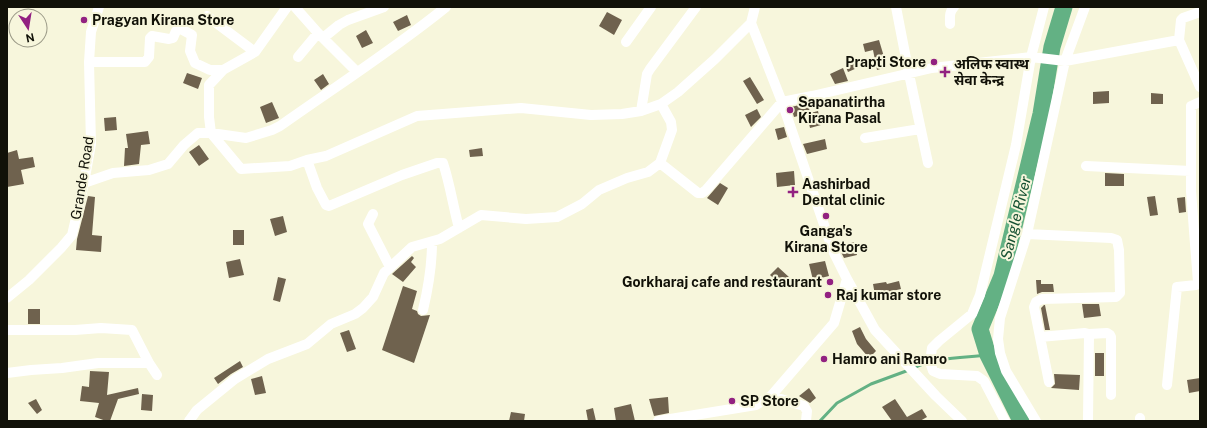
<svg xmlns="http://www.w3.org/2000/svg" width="1207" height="428" font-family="'Public Sans','Noto Sans Devanagari',sans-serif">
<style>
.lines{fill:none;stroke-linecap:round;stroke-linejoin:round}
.stream{stroke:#63b184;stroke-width:3}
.river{stroke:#63b184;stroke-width:17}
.building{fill:#6f624e}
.minor{stroke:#fff;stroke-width:10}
.poi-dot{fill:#922181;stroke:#f7f6dc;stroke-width:1.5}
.labels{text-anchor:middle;stroke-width:4;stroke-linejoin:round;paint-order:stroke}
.poi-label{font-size:14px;font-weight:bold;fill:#111108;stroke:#f7f6dc;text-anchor:start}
.street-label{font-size:14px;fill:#111108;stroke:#f7f6dc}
.water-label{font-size:15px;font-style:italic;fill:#155032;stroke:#f7f6dc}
</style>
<rect width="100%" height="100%" fill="#f7f6dc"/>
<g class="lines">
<path class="stream" d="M914,368c22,-11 50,-10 74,-13
M820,421l17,-18 34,-19 38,-14"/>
<path class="river" d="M1021,421l-33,-66 -8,-26 22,-53 39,-162 11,-67 12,-40"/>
</g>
<path class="building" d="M607,12l15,8 -8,15 -15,-9z
M407,15l4,10 -13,6 -5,-9z
M366,30l7,13 -11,5 -6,-12z
M879,40l8,27 -10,3 -4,-20 -8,2 -2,-8z
M854,61l3,7 -9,4 -3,-7z
M843,68l5,13 -13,3 -5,-10z
M187,73l15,5 -4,11 -15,-6z
M323,74l6,10 -8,6 -7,-10z
M750,77l14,23 -7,4 -14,-23z
M1109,91v12l-16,1v-12z
M1151,93l12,1v10h-12z
M272,102l7,16 -13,5 -6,-16z
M808,103l2,10 -16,4 -3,-10z
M757,109l4,8 -10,10 -6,-12z
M818,111l3,14 -11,3 -3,-14z
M116,117l1,13 -12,1 -1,-13z
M784,127l3,10 -9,3 -3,-11z
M148,131l2,13 -9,1 -2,19 -15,2 1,-18h3l-2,-14z
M825,139l2,10 -20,5 -4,-10z
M199,145l10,14 -10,7 -10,-14z
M482,148l1,8 -13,1 -1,-7z
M17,150l2,9 14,-2 2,10 -14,3 3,14 -17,3v-34z
M794,171l1,14 -18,2 -1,-14z
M1105,173l19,1v12h-19z
M720,183l8,5 -10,17 -11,-7z
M88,196l7,1 -3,38 10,1 -1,16 -25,-2 1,-11z
M1155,196l3,19 -8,1 -3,-19z
M1185,197l1,15 -7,1 -2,-15z
M283,216l4,16 -12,4 -5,-17z
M233,230h11v15h-11z
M854,242l3,13 -13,3 -6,-12z
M412,256l2,2 -3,4 5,5 -13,15 -11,-8z
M240,259l4,16 -15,3 -3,-16z
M825,261l4,15 -16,4 -4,-16z
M778,267l12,11 -8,8 -12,-11z
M278,277l8,2 -6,23 -7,-2z
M1036,280h5v4h12l1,8h-12l-5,2z
M899,281l2,8 -26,6 -2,-11 13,-2 1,2z
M403,286l14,5 -5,18 5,2 1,3 3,2 9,-1 -16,48 -32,-13z
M1082,304h17l2,12 -17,2z
M1044,305h1l5,25h-5l-4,-22z
M28,309h12v15h-12z
M860,327l6,12 10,12 -7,7 -12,-14 -5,-13z
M349,330l7,19 -9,3 -7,-19z
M1095,353h9v23h-9z
M240,361l3,6 -12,7 -13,10 -4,-6z
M90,371l19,1 -2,23 31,-7 1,6 -21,5 -8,22h-4l-11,-4 4,-14 -19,-2 2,-15 7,1z
M1054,374l26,1 -1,15 -28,-2 4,-4z
M262,376l4,17 -11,2 -4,-16z
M1200,378v13l-11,2 -2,-13z
M809,388l7,10 -6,5 -11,-7z
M142,394l11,1 -1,16 -11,-1z
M668,397l1,16 -15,3 -5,-17z
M36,399l6,11 -5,4 -9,-11z
M895,399l12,18 15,-8 5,8 -7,4h-28l-10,-14z
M631,404l4,17h-19l-2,-13z
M593,408l3,13h-8l-2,-11z
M511,412l14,2 -1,7h-15z"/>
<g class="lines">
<path class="minor" d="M295,7l23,26 39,39
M755,7l-4,16 31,79 51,149 14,28 28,51 61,66 26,25
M896,7l13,67 19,89
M1200,12l-17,6 -2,2 -2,20 21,47
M207,16l48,36
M950,24c0,-7 -1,-12 4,-17
M323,38l16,-13 9,-5 36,-13
M626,42l25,-35
M298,57l20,-24
M89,62h56l4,-5 1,-19 2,-2 17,3 4,-1 3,-7 3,-3 13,7 -2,16 5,12 15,7h13l32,-18 32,-45
M223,70l-14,15v32l2,16 30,36 49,-3 17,-6 19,-4 91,-40 104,-8 70,7 31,-1 19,-3 20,-7 17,-12 37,-33 36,-36
M1200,102l-9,4v85l4,53h5
M641,111l6,-37 3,-5 46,-62
M865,138l55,-9
M307,160l10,28 9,17 3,1 73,-31 35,-12h6c7,21 10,43 16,65
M660,163l38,30h4l4,-3 76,-88 30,-6 120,-28 99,-11 34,4 114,-21
M1086,166l105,5
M84,183l29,-10 36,-3 19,-6 16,-19 14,-12h13l35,5 26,-8 8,-4c55,-39 113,-76 166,-119
M373,214l-5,10 22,43
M1027,234l84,4 6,2 2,10 1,43 -4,4 -74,2 -6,3 -2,5 15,75
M7,298l22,-18 32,-32 11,-13 12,-52 7,-39 -2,-82 2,-30 8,-25
M423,310c6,-25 9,-43 9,-68
M7,330h68l26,-2 31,2 17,33 8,12
M1089,334l18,-1 3,2 1,2v58
M1040,337l45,-4 4,1 -1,87
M7,373l24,-3 31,-2 36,-5h51
M1167,385l10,-98 19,-2 2,-3 -3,-38
M771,396l33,10 3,5 -1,10
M189,421l8,-11 38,-31 33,-20 39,-15 24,-20 24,-10 8,-6 10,-11 11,-24 28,-26 28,-8 41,-24 45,4 31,-2 25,-13 17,-14 28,-12 21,-6 12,-9 12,-33 -1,-8 -10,-18
M658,421l98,-16 15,-9 63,-73 13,-44
M1005,421l-21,-40 -7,-5 -37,-2 -7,-3 -3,-9 2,-14 7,-7 33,-27 8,-19 36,-150 15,-88 13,-50
M1036,421l-30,-50 -6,-18 -2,-14 2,-21 27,-84 38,-173 20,-54
M1140,421v-3"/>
</g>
<g class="poi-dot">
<circle cx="84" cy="20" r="4"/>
<circle cx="934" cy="62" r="4"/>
<path d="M943 66h4v4h4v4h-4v4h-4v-4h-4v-4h4z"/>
<circle cx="790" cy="110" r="4"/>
<path d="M791 186h4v4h4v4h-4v4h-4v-4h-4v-4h4z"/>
<circle cx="826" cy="216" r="4"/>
<circle cx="830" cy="282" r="4"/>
<circle cx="828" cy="295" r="4"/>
<circle cx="824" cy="359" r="4"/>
<circle cx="732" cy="401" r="4"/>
</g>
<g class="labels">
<g class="poi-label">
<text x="92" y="25">Pragyan Kirana Store</text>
<text x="926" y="67" text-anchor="end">Prapti Store</text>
<text x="954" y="69">अलिफ स्वास्थ<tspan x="954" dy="16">सेवा केन्द्र</tspan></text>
<text x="798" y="107">Sapanatirtha<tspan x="798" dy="16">Kirana Pasal</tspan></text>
<text x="802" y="189">Aashirbad<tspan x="802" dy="16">Dental clinic</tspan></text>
<text x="826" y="236" text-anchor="middle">Ganga's<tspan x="826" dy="16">Kirana Store</tspan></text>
<text x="822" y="287" text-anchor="end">Gorkharaj cafe and restaurant</text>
<text x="836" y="300">Raj kumar store</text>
<text x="832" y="364">Hamro ani Ramro</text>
<text x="740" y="406">SP Store</text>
</g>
<g class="street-label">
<text transform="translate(82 178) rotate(-81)" y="5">Grande Road</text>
</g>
<g class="water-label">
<text transform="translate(1016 218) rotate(-76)" y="5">Sangle River</text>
</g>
</g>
<rect width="1207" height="428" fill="none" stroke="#111108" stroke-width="16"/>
<g transform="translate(28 28) rotate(168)"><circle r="19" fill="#f7f6dc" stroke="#9b9a87"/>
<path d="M0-3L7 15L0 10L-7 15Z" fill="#922181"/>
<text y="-6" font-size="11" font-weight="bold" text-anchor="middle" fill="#111108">N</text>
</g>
</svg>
